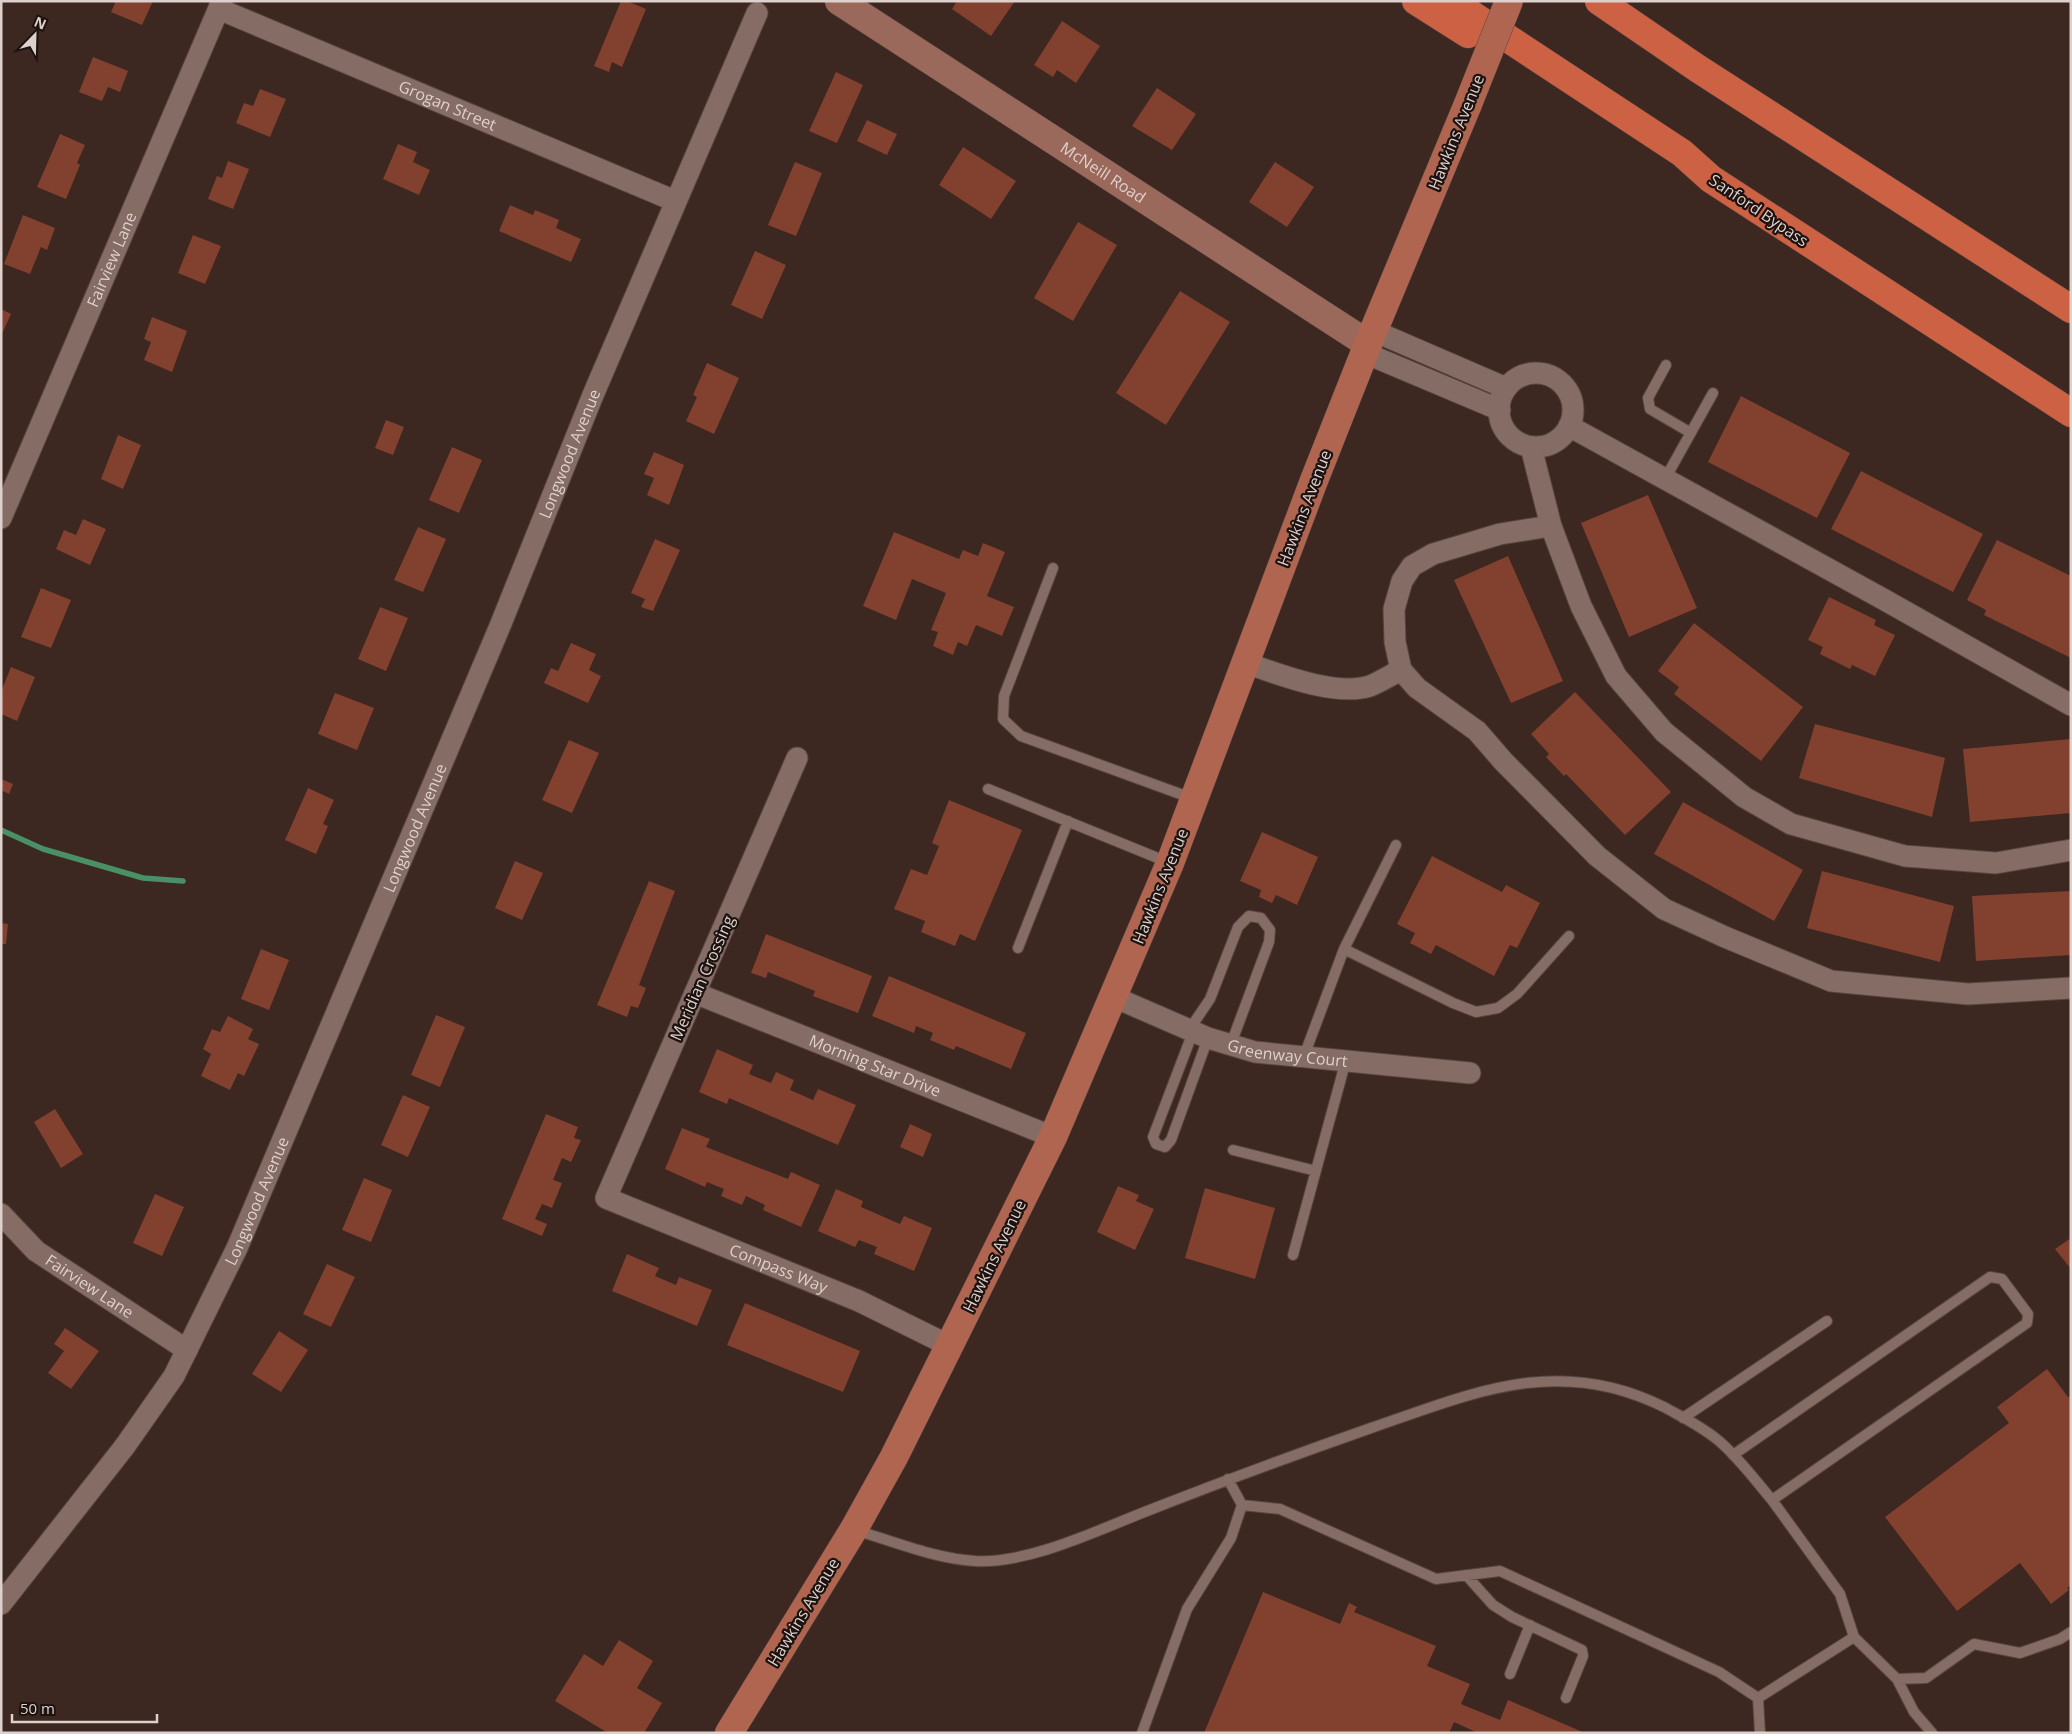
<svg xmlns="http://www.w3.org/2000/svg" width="2072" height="1734" font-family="'Open Sans',sans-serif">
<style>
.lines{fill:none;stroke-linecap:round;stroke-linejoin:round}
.stream{stroke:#499067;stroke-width:5.5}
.building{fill:#82402e}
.lane-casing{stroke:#574540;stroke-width:12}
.street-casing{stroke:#574540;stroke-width:23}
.secondary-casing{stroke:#574540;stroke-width:29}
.primary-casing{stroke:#574540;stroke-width:29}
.highway-casing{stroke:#574540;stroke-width:29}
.lane{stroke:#856c65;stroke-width:10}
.street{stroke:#856c65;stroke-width:21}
.secondary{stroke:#9b695b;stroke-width:28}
.primary{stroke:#b06551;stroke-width:28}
.highway{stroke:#cd6144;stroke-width:28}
.primary-bridge-casing{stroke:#574540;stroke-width:29;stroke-linecap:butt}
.primary-bridge{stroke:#b06551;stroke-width:28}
.labels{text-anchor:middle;stroke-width:4.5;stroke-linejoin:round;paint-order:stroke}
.street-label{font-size:16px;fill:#ded0cc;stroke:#1c1210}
</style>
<rect width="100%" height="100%" fill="#3c2721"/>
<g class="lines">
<path class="stream" d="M1,830l42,19 100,29 40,3"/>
</g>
<path class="building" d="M116,1h37l-11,24 -31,-13z
M621,1h6l19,8 -24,58 -10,-5 -3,10 -15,-6z
M957,1h58l-24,35 -39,-27z
M1062,21l38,25 -24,37 -19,-13 -4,7 -19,-12z
M93,57l35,14 -8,21 -12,-5 -6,14 -23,-9z
M836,72l27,13 -26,58 -28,-12z
M1157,88l39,26 -24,36 -40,-24z
M260,89l26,10 -16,38 -34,-14 8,-20 9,3z
M867,120l30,14 -10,21 -30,-14z
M60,134l25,11 -8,18 3,2 -14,34 -29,-12z
M398,144l19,8 -4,10 17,8 -11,25 -36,-16z
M963,147l53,34 -25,38 -52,-34z
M228,161l21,8 -16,40 -25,-10 9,-23 5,2z
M795,162l27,11 -26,63 -28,-11z
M1275,162l39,25 -27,40 -38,-25z
M510,205l23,10 2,-5 24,10 -3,8 25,11 -10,23 -72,-31z
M23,215l32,13 -8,22 -6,-3 -11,27 -26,-10z
M1078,222l39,23 -44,76 -39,-23z
M193,235l28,11 -16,38 -27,-11z
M755,251l31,14 -24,54 -31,-14z
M1180,291l50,31 -64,103 -50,-32z
M1,309l10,5 -10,22z
M152,317l35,14 -15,41 -28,-12 7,-18 -7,-3z
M707,363l32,15 -25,56 -28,-13 11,-24 -4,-2z
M1741,396l109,57 -33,65 -109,-56z
M386,420l18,7 -11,28 -18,-7z
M118,435l23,10 -18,44 -22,-10z
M452,447l30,13 -23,53 -30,-13z
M654,452l30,13 -15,40 -22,-10 7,-17 -10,-4z
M1861,471l122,63 -30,58 -122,-63z
M1648,495l49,113 -68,29 -48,-114z
M83,519l23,10 -16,36 -34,-16 8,-19 12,5z
M418,527l28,12 -23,53 -29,-12z
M894,532l65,27 4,-9 15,6 5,-13 22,9 -18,44 27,11 -12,29 -26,-11 -9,21 -9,-4 -5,13 -20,-9 5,-14 -7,-2 15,-37 -34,-14 -16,41 -33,-14z
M655,539l25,11 -27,61 -12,-4 4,-8 -14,-6z
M1997,540l74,36v82l-87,-43 2,-5 -19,-10z
M1508,556l55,125 -52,22 -57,-123z
M41,588l30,12 -20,48 -30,-11z
M1829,597l47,23 -2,5 21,10 -20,41 -23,-11 -2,4 -30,-15 3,-7 -15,-7z
M380,607l28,11 -22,53 -28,-12z
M1694,623l109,84 -42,54 -87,-67 5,-7 -21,-16z
M571,643l25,11 -7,16 12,6 -13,27 -44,-20 7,-15 7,3z
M11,667l24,10 -18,44 -16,-7v-22z
M1575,692l96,100 -46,43 -59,-61 -2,2 -18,-19 3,-3 -18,-20z
M335,693l39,15 -17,42 -39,-16z
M1815,724l130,34 -13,59 -133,-39z
M2071,739v74l-101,9 -7,-73z
M569,740l30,13 -27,60 -30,-13z
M1,779l12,5 -4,10 -8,-4z
M308,788l26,12 -11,24 5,2 -12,28 -31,-14z
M949,800l73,30 -47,111 -15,-7 -5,12 -34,-14 4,-11 -31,-12 17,-40 16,6 12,-29 -7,-3z
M1683,802l120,68 -29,51 -120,-67z
M1262,832l56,25 -21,48 -21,-10 -4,8 -13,-6 2,-7 -21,-9z
M1432,856l70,36 4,-7 34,18 -23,45 -7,-3 -16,31 -58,-31 -5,9 -21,-11 5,-10 -18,-9z
M515,861l28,12 -21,47 -27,-12z
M1822,871l132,35 -14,56 -133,-34z
M649,881l26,10 -36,94 7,3 -8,20 -7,-2 -4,11 -30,-12z
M2071,891v64l-95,6 -4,-65z
M1,923l7,1 -2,20h-5z
M766,934l106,42 -14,37 -45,-17 2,-5 -47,-19 -2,6 -15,-5z
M261,949l28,11 -20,50 -28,-11z
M889,976l137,57 -15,36 -55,-23 -2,4 -24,-10 3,-7 -17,-7 -2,7 -42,-17z
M436,1015l29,12 -25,60 -29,-12z
M228,1016l25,13 -5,10 11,5 -15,32 -6,-3 -8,17 -29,-14 10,-22 -8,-5 9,-20 8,3z
M717,1049l36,16 -4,9 22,9 5,-11 18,8 -4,10 23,10 5,-11 38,16 -18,40 -109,-47 -2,6 -28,-12z
M403,1095l27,12 -22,50 -27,-12z
M55,1109l28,45 -22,14 -27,-46z
M546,1114l32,13 -4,11 7,2 -10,22 -9,-4 -9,22 9,3 -10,25 -10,-4 -7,15 12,5 -5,12 -40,-17z
M910,1124l22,10 -9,23 -23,-10z
M682,1128l28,11 -4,8 82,32 3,-7 29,13 -19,42 -38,-17 2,-5 -19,-9 -4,9 -21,-9 3,-7 -17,-7 -2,5 -40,-18z
M364,1178l28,12 -21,52 -29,-12z
M1118,1186l21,9 -3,6 18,8 -19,41 -38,-18z
M1205,1188l70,20 -20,71 -70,-21z
M836,1189l27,12 -2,6 39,17 4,-8 28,12 -18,43 -40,-17 3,-7 -18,-7 -4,7 -37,-16z
M155,1194l29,13 -22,49 -29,-13z
M2071,1238v31l-16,-20z
M627,1254l32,14 -4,8 21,9 3,-8 33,13 -15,36 -85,-35z
M327,1264l28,13 -24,50 -28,-13z
M745,1303l115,48 -17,41 -116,-47z
M65,1328l34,23 -28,38 -23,-16 16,-22 -10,-7z
M279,1331l29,19 -27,42 -29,-18z
M2047,1369l21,28 3,-1v189l-4,3 2,2 -18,14 -31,-41 -63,48 -72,-94 124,-94 -12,-16z
M1263,1592l77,32 9,-21 8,4 -3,5 82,34 -9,20 43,18 -9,20 39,16 8,-20 77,33h-107l-24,-11 -5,11h-245z
M619,1640l34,21 -16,27 25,15 -18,30h-36l-53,-32 29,-47 19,12z"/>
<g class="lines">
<defs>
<path id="lane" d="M1666,365l-18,33 2,11 41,24
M1665,479l48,-86
M1053,568l-49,128 -1,23 18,17 173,63
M988,789l182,74
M1018,948l50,-127
M1344,949l109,54 23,9 22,-4 19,-14 52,-58
M1189,1030l21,-31 28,-72 11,-11 12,2 9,12 -1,12 -38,102
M1193,1032l-40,105 3,7 9,3 6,-7 37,-102
M1304,1056l40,-107 52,-104
M1233,1150l83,21
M1293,1255l53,-195
M1683,1418l144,-97
M1228,1479l14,26 38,4 156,70 64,-8 219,101 39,26
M855,1530c37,11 81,29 120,31 52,3 119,-29 167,-48 76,-30 152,-58 229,-85 102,-35 187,-74 293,-21 18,10 39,20 55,34 20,17 36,39 53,59l255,-177 1,-9 -26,-35 -12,-2 -257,178
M1466,1575l27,30 19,12 70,33 1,6 -17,42
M1854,1637l43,42 29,-1 48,-34 46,9 40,-14 11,-7
M1510,1674l20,-49
M1897,1679l17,33 18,21
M1758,1698l96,-61 -14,-43 -68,-94
M1758,1698l2,35
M1142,1733l45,-124 44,-71 11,-33"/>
<g id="street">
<path id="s1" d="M219,9l456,192"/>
<path d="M1374,331l132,57"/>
<path d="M1365,353l135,57"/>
<circle cx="1536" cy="410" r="37"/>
<path d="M1569,426l314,173 188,106"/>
<path d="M1531,447l20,79 30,80 35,70 48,56 80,65 47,27 114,32 91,7 75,-13"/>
<path id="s2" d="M1,518l221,-517"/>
<path d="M1551,526l-51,8 -67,20 -21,12 -10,15 -8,28 1,33 6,28 16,18 60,43 26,30 94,95 67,53 61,28 106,44 137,13 103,-6"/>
<path d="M1246,663c32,11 90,34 124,23 10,-4 21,-11 31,-16"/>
<path id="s3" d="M797,758l-191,440 253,103 91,45"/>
<path id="s4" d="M695,993l358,144"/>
<path id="s5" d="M1114,997l94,41 47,14 215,21"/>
<path id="s6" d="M1,1214l35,37 151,99"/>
<path id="s7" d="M1,1604l124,-158 49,-70 63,-128 263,-622 93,-231 164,-382"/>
</g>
<g id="secondary">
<path id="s8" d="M839,1l529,343"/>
</g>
<path id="primary" d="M729,1733l125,-204 40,-72 159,-320 117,-274 143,-380 55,-139 100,-240"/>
<path id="highway" d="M1416,1l52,33
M1451,1l231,152 29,26 360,234
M1599,1l98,67 374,241"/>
</defs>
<use href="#lane" class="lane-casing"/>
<use href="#street" class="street-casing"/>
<use href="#secondary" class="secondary-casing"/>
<use href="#primary" class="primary-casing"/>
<use href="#highway" class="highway-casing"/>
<use href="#lane" class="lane"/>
<use href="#street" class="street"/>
<use href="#secondary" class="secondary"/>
<use href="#primary" class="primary"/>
<use href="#highway" class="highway"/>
<defs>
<path id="primary-bridge" d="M1468,104l41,-103"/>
</defs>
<use href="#primary-bridge" class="primary-bridge-casing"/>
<use href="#primary-bridge" class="primary-bridge"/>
</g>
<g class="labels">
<g class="street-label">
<text dy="6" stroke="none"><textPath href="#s1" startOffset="248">Grogan Street</textPath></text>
<text transform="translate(1456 132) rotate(-68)" y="6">Hawkins Avenue</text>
<text dy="6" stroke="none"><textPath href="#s8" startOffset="315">McNeill Road</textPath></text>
<text transform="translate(1759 210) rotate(34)" y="6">Sanford Bypass</text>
<text dy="6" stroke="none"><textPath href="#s2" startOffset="281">Fairview Lane</textPath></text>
<text dy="6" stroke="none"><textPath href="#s7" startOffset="1290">Longwood Avenue</textPath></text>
<text transform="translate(1304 508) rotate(-69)" y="6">Hawkins Avenue</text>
<text dy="6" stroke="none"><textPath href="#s7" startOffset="885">Longwood Avenue</textPath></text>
<text transform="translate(1160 886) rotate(-68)" y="6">Hawkins Avenue</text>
<text transform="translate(702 978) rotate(-66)" y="6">Meridian Crossing</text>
<text dy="6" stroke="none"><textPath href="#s5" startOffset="184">Greenway Court</textPath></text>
<text dy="6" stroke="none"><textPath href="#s4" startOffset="194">Morning Star Drive</textPath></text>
<text dy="6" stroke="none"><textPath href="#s7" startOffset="480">Longwood Avenue</textPath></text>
<text transform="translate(994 1256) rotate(-64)" y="6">Hawkins Avenue</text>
<text dy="6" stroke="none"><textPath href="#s3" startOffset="666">Compass Way</textPath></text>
<text dy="6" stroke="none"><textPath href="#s6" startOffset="115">Fairview Lane</textPath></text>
<text transform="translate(803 1612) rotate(-59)" y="6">Hawkins Avenue</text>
</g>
</g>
<rect width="2072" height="1734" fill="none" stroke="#ded0cc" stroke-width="5"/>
<g transform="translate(35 35) rotate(23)" stroke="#1c1210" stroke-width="4" paint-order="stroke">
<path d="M0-4L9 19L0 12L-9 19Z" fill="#ded0cc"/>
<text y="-8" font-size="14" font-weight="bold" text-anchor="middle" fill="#ded0cc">N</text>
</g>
<path d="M12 1714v8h145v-8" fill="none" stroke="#ded0cc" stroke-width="2.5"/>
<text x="20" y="1714" font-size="15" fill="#ded0cc" stroke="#1c1210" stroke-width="4" paint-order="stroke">50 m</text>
</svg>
